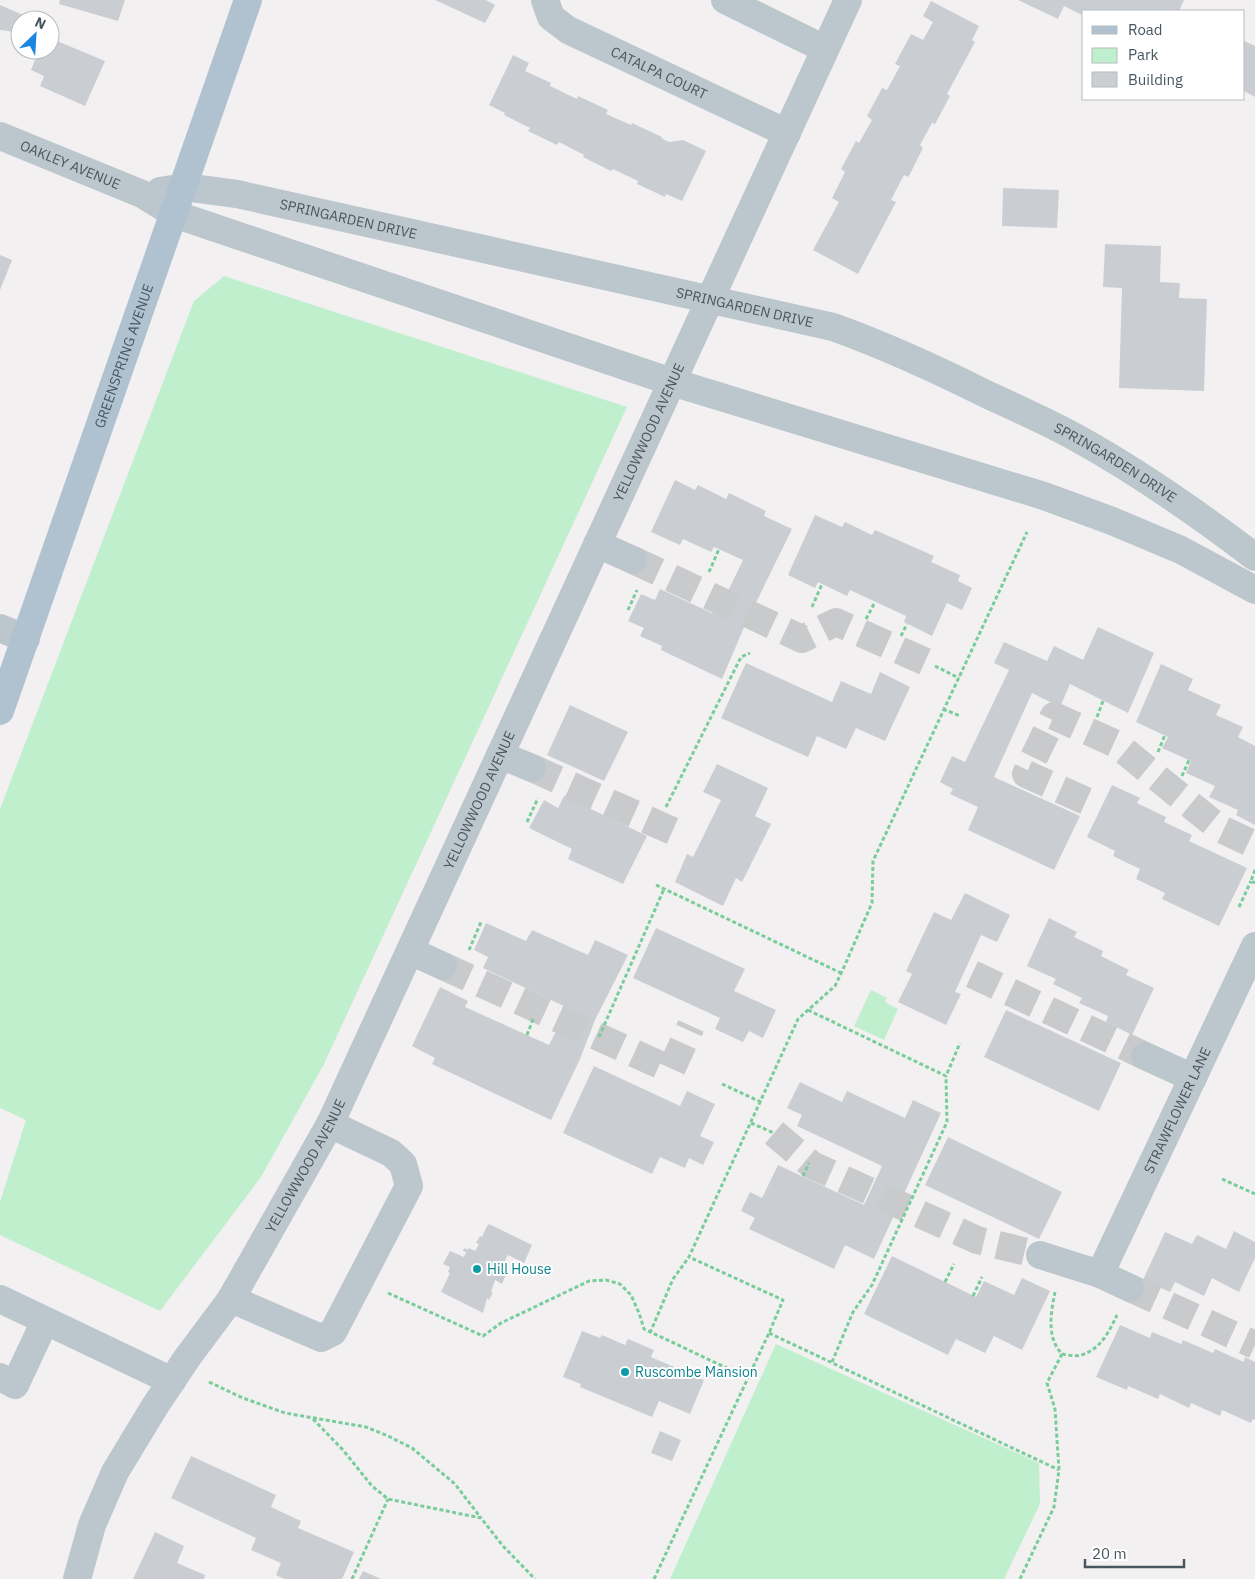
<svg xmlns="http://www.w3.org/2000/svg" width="1255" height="1579" font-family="'IBM Plex Sans',sans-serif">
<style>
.green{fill:#c0efce}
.building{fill:#caced3}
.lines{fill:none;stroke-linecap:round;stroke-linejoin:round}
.minor-tunnel{stroke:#c8cacc;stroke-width:28;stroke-dasharray:28 14;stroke-linecap:butt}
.path{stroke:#78cd9b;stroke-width:3;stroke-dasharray:4 2.5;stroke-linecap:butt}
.minor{stroke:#bcc6cd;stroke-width:28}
.major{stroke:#b0c2cf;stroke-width:28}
.culture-dot{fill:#0f9aa8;stroke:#fff;stroke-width:2}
.labels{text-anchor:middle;stroke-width:4;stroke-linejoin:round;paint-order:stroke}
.street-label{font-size:14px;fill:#48565e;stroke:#fff}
.culture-label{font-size:14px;fill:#0d838f;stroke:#fff;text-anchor:start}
</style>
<rect width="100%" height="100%" fill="#f3f0f1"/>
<path class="green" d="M224,276l403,131 -303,657 -63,113 -101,134 -160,-76v-33l26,-82 -26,-12v-299l194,-508z
M871,990l16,8 -2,4 13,7 -14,31 -30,-14z
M776,1344l263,119 1,41 -36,75h-334z"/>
<path class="building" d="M60,0h65l-7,21 -59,-17z
M435,0h51l9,5 -10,18z
M1018,0h166l-5,11h-95v5l-20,-10 -6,13z
M931,1l48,25 -7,14 3,2 -28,52 3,2 -15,28 -3,-1 -12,22 3,3 -13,26 -2,3 -4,-2 -12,23 -1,2 5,2 -38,72 -45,-24 26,-48 -7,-4 13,-26 -4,-3 15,-28 3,2 13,-23 -5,-4 13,-24 2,-4 5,2 13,-24 -5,-2 16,-30 12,6 10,-18 -10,-6z
M0,5l23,10 -8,17 -15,-2z
M50,38l55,23 -20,45 -45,-20 4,-10 -13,-6 8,-20h11z
M1244,41l11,5v51l-11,-6z
M513,55l16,8 -4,8 26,12 -1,3 27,13 1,-3 30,14 -2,4 25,11 1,-2 30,14 -1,1 8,4 14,-2 23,11 -24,50 -16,-7 -1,3 -28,-13 1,-3 -25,-12 -2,2 -28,-14 1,-2 -25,-13 -2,3 -29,-14 2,-3 -26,-13 1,-2 -16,-8z
M1003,188l56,2 -2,38 -55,-2z
M1105,244l56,2 -1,36 20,1 -1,15 28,1 -3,92 -85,-3 3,-100 -19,-1z
M0,255l12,5 -12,30z
M675,480l20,10 3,-5 28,14 3,-6 37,18 -2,5 28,13 -47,96 -23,54 -61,-29 1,-4 -22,-10 4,-8 -16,-7 13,-27 14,6 5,-11 52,24 6,-1 25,-52 -29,-13 -3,5 -28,-13 -3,6 -29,-13z
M815,515l27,12 3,-5 27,13 3,-5 59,26 -3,6 29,13 -2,6 14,7 -10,22 -15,-7 -15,33 -28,-14 2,-6 -56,-26 -3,6 -29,-14 -3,6 -27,-13z
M1098,627l56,26 -26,60 -58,-29 -10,23 -28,-14 -38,84 86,39 -26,54 -86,-40 10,-23 -28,-13 3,-5 -13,-7 12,-26 13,6 44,-92 -15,-7 10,-21 43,19 7,-15 29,14z
M746,663l86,39 9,-21 30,13 9,-22 30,15 -25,54 -29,-13 -10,21 -29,-13 -9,21 -87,-39z
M1161,664l32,15 -5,11 33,15 -5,10 27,12 -5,10 17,9v79l-19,-10 2,-5 -29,-13 6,-11 -29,-13 5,-12 -29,-13 6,-11 -32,-15z
M570,705l58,27 -24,49 -57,-26z
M717,764l51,24 -13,28 16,8 -29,58 -6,-4 -13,28 -48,-24 12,-28 6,3 28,-57 -18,-8z
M1112,785l28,13 -3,5 29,14 -2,5 28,13 -3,6 58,27 -28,58 -57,-27 3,-6 -29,-14 4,-10 -27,-13 2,-5 -28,-14z
M564,796l83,40 -24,48 -55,-25 4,-10 -43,-21 15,-28 14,8z
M965,893l45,22 -13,27 -16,-7 -26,57 6,2 -15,31 -48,-23 14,-28 -6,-3 28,-59 17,8z
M1049,918l28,14 -3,5 29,14 -2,5 28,14 -3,5 28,13 -22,47 -26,-13 2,-6 -29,-13 3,-5 -29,-14 3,-5 -29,-13z
M486,923l40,18 6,-11 56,25 7,-15 33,15 -33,65 -15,39 -29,61 -119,-56 3,-6 -23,-12 28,-59 28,14 -3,6 84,38 19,-37 -85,-40 5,-11 -14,-7z
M656,928l89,41 -11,22 42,19 -13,28 -14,-7 -6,11 -28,-13 5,-11 -87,-40z
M1006,1010l115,53 -22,48 -115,-54z
M594,1066l86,40 7,-15 28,13 -15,32 14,6 -11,23 -14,-7 -4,10 -25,-11 -8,17 -89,-41z
M800,1082l42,20 5,-11 58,27 8,-18 28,13 -67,146 -29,-14 -11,24 -85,-40 6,-11 -14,-7 9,-19 12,6 16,-33 86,40 18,-39 -85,-40 5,-11 -15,-7z
M948,1137l114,55 -23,47 -114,-54z
M489,1224l43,21 -8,18 -16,-8 -5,9 3,1 -3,5 4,2 -5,12 -7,-4 -4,12 2,1 -4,7 -2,-2 -4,15 -42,-21 9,-19 -2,-1 2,-5 -7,-3 7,-13 14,6 2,-5 -3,-1 1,-3 4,2 1,-2 6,3 4,-7 -3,-1 4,-7 2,1 5,-11z
M1234,1231l21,11v16l-16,34 -27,-14 -8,18 -29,-14 -5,10 -27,-12 22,-48 27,12 5,-9 29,14z
M892,1256l84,41 8,-16 30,14 8,-17 28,13 -28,59 -28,-14 -9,17 -29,-14 -8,16 -84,-41z
M1120,1325l30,13 2,-6 29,12 2,-4 30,13 2,-4 29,13 1,-5 10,5v58l-2,-1 -2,4 -29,-13 -2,6 -29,-13 -2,5 -29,-14 -2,5 -30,-13 -1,4 -31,-13z
M582,1331l18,7 2,-3 23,10 3,-6 26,11 -3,7 53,23 -14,34 -31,-13 -7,16 -72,-30 1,-3 -18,-7z
M660,1431l21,9 -9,21 -21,-8z
M191,1456l85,39 -5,12 30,14 -3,7 56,24 -12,27h-58l-8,-4 5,-12 -30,-13 5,-12 -85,-40z
M155,1532l29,14 -7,17 28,12 -1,4h-71z
M363,1571l18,8h-22z"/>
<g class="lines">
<path class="minor-tunnel" d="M633,560l169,79 34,-17 99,44
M532,768l147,66
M1086,801l-60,-27 28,-58 62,28 103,84 36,17
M443,966l228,104 20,-44
M972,974l173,82
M774,1133l38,32 165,75 63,15
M1130,1288l125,57"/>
<path class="path" d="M709,572l10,-23
M812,607l10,-23
M628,610l9,-20
M866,619l9,-17
M901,636l6,-12
M935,666l24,12
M943,709l17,7
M1097,717l6,-16
M1158,752l7,-17
M1182,776l7,-16
M666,807l75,-150 9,-4
M527,822l11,-24
M1255,870l-4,11 4,2
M656,885l185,88
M1239,907l12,-26
M469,950l12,-28
M808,1010l138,66 14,-33
M527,1035l6,-16
M599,1037l65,-148
M722,1084l39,18
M751,1123l23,10
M803,1176l6,-13
M1222,1179l33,15
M945,1282l9,-18
M1055,1292c-4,21 -9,45 7,62 6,1 14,3 19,1 19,-5 28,-23 36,-40
M388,1293l95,43 18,-13 88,-42 17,-1 14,4 11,11 8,18 5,16 104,49
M973,1296l9,-19
M650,1333l23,-54 16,-22
M769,1333l290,137
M832,1362l21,-50 19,-27 75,-163 -1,-46
M209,1382l34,16 42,15 81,14 22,9 24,12 43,36 26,34
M313,1419l30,31 29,36 16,13 93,19 22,28 32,33
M352,1579l36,-80
M654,1579l115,-246 14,-33 -94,-43 109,-238 37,-33 9,-19 28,-64 1,-42 154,-329
M1020,1579l34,-72 5,-37 -4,-61 -8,-26 15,-29"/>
<g class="minor">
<path id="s1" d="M545,0l6,17 17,13 219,103"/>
<path d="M725,0l100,49"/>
<path id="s2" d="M0,136l142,58 32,20 498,168 372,114 68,25 69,29 74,40"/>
<path id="s3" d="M160,191l24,-4 53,7 596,133c53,19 103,42 153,67 30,14 60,27 89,43 64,35 122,76 180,120"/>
<path d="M597,544l36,16"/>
<path d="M0,628l26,11"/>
<path d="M500,755l32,13"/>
<path d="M410,951l33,15"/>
<path d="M1145,1056l48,22"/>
<path d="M1040,1255l60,19 30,14"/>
<path id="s4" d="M1100,1274l155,-328"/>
<path d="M0,1299l172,82"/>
<path d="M231,1299l90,39 12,-6 76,-146 -6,-22 -12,-11 -61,-29"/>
<path d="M0,1377l15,8 30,-64"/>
<path id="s5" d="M77,1579l15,-54 23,-53 40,-66 32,-48 44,-59 99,-175 518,-1124"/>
</g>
<path class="major" id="s6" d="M0,711l248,-711"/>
</g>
<g class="culture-dot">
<circle cx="477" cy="1269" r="5"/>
<circle cx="625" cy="1372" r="5"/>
</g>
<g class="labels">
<g class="street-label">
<text dy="5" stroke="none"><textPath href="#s1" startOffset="140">CATALPA COURT</textPath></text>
<text dy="5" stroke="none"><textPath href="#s2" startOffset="76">OAKLEY AVENUE</textPath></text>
<text dy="5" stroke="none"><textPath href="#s3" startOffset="192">SPRINGARDEN DRIVE</textPath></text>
<text dy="5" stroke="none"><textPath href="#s3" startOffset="598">SPRINGARDEN DRIVE</textPath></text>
<text dy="5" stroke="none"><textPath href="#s6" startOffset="376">GREENSPRING AVENUE</textPath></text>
<text dy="5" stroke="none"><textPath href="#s5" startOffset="1285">YELLOWWOOD AVENUE</textPath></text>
<text dy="5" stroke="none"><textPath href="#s3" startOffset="1002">SPRINGARDEN DRIVE</textPath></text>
<text dy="5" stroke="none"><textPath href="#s5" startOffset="880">YELLOWWOOD AVENUE</textPath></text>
<text dy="5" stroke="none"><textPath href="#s4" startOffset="181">STRAWFLOWER LANE</textPath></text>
<text dy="5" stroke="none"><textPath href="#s5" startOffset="475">YELLOWWOOD AVENUE</textPath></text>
</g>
<g class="culture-label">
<text x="487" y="1274">Hill House</text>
<text x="635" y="1377">Ruscombe Mansion</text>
</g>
</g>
<rect x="1082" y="10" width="162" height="90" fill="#ffffff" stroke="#b6bbbf"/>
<rect x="1092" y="26" width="25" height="8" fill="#b0c2cf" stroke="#b6bbbf"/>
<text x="1128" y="35" font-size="15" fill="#48565e">Road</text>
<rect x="1092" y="48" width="25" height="15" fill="#c0efce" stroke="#b6bbbf"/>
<text x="1128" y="60" font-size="15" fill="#48565e">Park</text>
<rect x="1092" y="72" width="25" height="15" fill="#caced3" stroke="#b6bbbf"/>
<text x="1128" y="85" font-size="15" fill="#48565e">Building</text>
<g transform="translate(35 35) rotate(25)"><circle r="24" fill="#ffffff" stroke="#b6bbbf"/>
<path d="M0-4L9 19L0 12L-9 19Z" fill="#1b85e2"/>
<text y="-8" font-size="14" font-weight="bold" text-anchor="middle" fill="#48565e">N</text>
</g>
<path d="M1085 1559v8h99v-8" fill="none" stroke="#48565e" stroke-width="2.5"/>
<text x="1092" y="1559" font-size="15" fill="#48565e" stroke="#ffffff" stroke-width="4" paint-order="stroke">20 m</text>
</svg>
